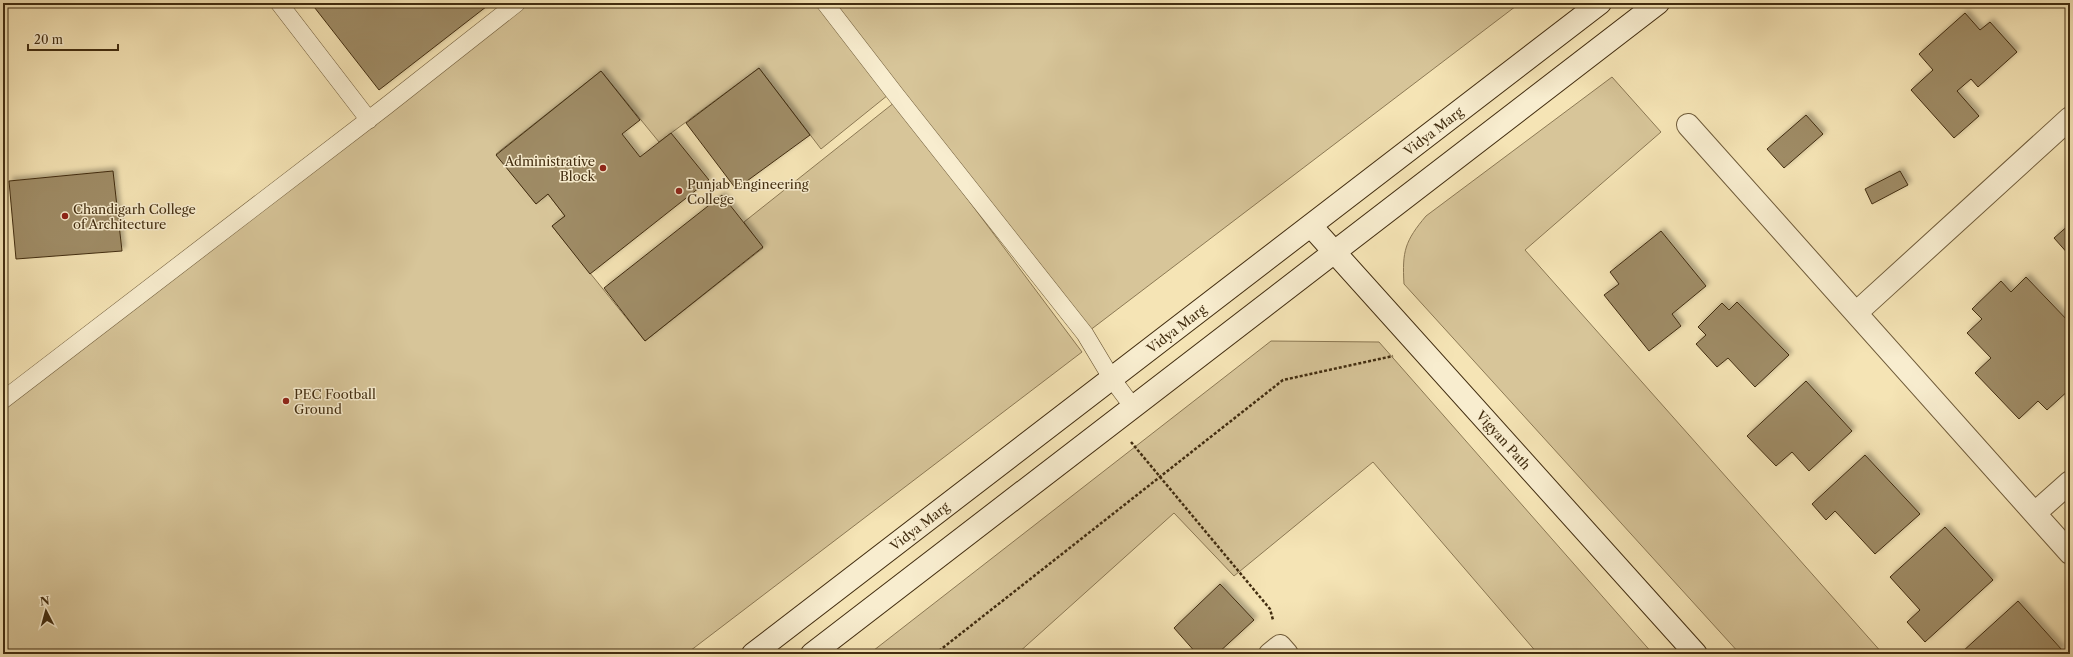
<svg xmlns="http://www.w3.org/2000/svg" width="2073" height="657" font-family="'Libre Caslon Text',serif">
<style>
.green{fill:#d7c599;stroke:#8c7954}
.building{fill:#9f8c66;stroke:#422d10;filter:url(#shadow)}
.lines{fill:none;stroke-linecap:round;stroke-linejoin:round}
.lane-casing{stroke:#6f5b39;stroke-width:18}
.street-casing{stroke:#6f5b39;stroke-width:24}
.secondary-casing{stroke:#422d10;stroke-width:24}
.path{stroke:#422d10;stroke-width:2.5;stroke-dasharray:3 2;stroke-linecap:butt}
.lane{stroke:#f8edcf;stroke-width:17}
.street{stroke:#f8edcf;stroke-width:22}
.secondary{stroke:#f8edcf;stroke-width:22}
.poi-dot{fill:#8f2418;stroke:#f8edcf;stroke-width:1.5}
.labels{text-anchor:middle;stroke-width:3;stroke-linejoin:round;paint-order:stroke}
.street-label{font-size:13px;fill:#422d10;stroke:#f8edcf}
.poi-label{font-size:13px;fill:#422d10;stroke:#f8edcf;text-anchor:start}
</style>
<defs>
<filter id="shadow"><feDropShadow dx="3.5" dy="-3.5" stdDeviation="2" flood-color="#0004"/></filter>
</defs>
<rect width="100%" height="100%" fill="#f5e4b5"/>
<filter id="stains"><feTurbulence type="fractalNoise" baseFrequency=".005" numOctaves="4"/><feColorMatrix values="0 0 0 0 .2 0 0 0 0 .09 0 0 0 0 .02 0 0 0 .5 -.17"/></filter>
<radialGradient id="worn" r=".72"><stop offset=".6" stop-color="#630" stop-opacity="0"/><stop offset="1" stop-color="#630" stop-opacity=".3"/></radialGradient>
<path class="green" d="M530,3h288l70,92 -67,54 -62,-81 -100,74 -58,-71 -105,83 40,50 12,-10 17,22 -13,10 93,115 118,-93 -19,-26 151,-120 187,250 -396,302h-683v-249z
M831,3h689l-435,331z
M1612,77l49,55 -136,118 358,404h-143l-336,-370c-2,-33 1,-43 22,-68z
M1271,341l108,1 274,312h-115l-165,-192 -139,114 -60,-63 -157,141h-148z"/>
<path class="building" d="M311,3h180l-112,87z
M1965,13l15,17 10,-8 27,30 -39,35 -7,-8 -14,12 22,25 -25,22 -43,-48 22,-20 -14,-16z
M759,68l51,67 -74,54 -50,-66z
M601,71l39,49 -18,14 18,23 31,-24 38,47 -119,94 -38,-48 13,-10 -17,-22 -12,10 -40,-49z
M1806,115l17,19 -39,34 -17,-19z
M113,171l9,80 -106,8 -7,-78z
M1900,171l8,14 -36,19 -7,-15z
M722,195l41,52 -118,94 -41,-53z
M2070,224v32l-16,-18z
M1661,231l45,55 -34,28 9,12 -32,25 -45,-56 15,-11 -9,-12z
M2026,277l44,46v66l-23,21 -9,-9 -19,18 -44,-46 16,-15 -24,-25 15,-14 -10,-10 29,-28 10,11z
M1737,302l52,53 -34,32 -27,-29 -11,9 -21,-23 10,-9 -8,-8 24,-24 7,7z
M1806,381l46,50 -43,40 -17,-19 -16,14 -29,-30z
M1865,455l55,59 -45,40 -40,-43 -9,9 -14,-16z
M1945,527l48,53 -68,62 -18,-20 13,-12 -30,-33z
M1220,584l34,36 -37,34h-20l-23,-26z
M2018,601l44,49 -5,4h-92l-3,-2z"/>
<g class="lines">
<defs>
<path id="lane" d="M279,3l90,117
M825,3l71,92 189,239 27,45 21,28
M3,400l382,-293 132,-104"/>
<path id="street" d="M1688,125l382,428
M1856,313l214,-195
M2035,513l35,-31
M1270,654l10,-8 7,8"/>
<g id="secondary">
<path id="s1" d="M1311,226l385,428"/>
<path id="s2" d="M753,654l847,-651"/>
<path d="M812,654l846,-651"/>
</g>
</defs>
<use href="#lane" class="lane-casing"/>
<use href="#street" class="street-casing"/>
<use href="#secondary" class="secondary-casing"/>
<path class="path" d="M1131,442l139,167 3,11
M935,654l348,-274 110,-24"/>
<use href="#lane" class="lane"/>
<use href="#street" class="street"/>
<use href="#secondary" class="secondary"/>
</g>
<g class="poi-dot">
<circle cx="603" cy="168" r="4"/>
<circle cx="679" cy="191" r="4"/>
<circle cx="65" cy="216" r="4"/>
<circle cx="286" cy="401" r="4"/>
</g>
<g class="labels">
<g class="street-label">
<text dy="5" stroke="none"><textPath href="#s2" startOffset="858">Vidya Marg</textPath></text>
<text dy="5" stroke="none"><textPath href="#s2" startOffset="534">Vidya Marg</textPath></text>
<text dy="5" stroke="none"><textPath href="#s1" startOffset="288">Vigyan Path</textPath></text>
<text dy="5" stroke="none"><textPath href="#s2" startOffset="210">Vidya Marg</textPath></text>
</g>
<g class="poi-label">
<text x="595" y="166" text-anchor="end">Administrative<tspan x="595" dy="15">Block</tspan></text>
<text x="687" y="189">Punjab Engineering<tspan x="687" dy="15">College</tspan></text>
<text x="73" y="214">Chandigarh College<tspan x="73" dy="15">of Architecture</tspan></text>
<text x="294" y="399">PEC Football<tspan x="294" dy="15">Ground</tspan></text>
</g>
</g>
<rect width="2073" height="657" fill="none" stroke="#f5e4b5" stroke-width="16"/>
<rect x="4" y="4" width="2065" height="649" fill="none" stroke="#422d10" stroke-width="2"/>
<rect x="8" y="8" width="2057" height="641" fill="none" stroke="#422d10"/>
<g transform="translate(46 611) rotate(354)" stroke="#f8edcf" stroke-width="3" paint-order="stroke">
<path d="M0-3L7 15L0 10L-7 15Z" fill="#422d10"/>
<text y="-6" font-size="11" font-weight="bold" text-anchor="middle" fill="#422d10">N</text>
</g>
<path d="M28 44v6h90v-6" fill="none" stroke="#422d10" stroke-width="2"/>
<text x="34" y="44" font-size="12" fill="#422d10" stroke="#f8edcf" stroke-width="3" paint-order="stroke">20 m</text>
<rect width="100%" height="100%" filter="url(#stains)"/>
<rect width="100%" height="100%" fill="url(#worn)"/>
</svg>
